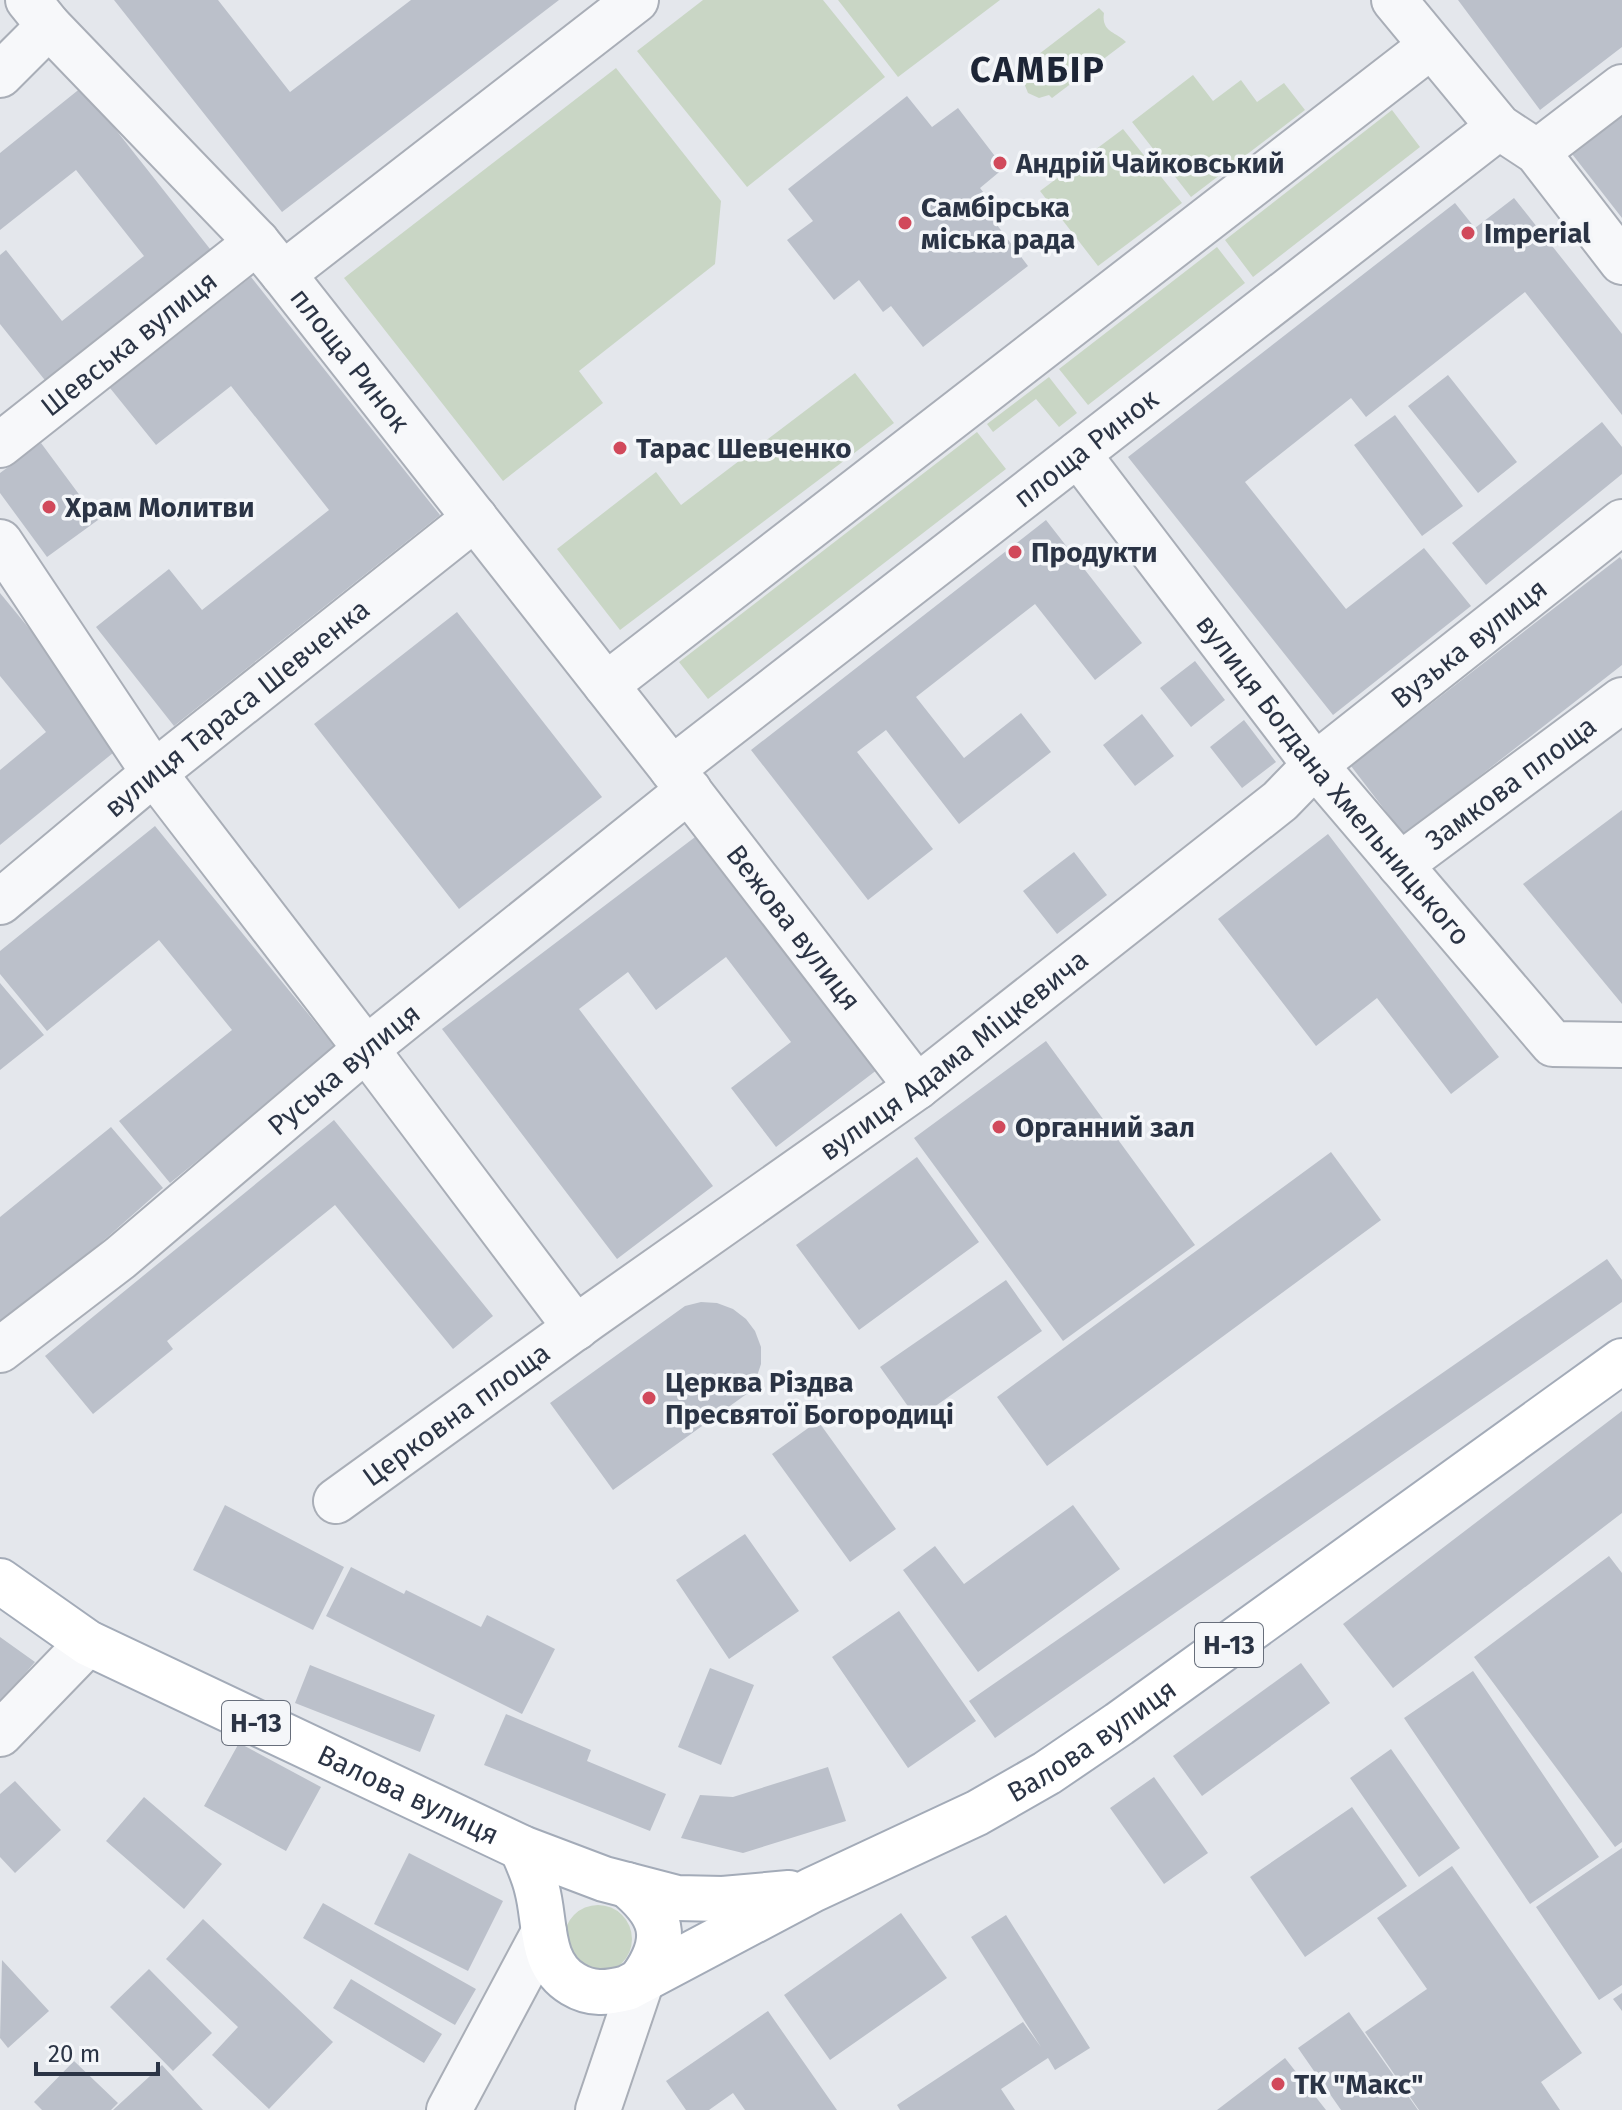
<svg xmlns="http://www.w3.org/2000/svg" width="1622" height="2110" font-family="'Fira Sans',sans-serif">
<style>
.green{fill:#c9d6c5}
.building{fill:#bbc0ca}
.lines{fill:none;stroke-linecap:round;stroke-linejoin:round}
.minor-casing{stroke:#a9aeb7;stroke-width:48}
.major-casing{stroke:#a3abb8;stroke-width:48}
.minor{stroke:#f7f8fa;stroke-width:44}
.major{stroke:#fff;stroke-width:44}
.poi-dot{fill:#d1495b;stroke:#f4f6f9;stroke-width:3}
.labels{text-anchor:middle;stroke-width:7;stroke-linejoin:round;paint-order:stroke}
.shield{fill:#f4f6f9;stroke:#676e7b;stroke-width:2}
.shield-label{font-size:26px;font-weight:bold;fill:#2b3445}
.poi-label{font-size:28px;font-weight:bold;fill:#2b3445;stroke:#f4f6f9;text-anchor:start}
.street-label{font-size:28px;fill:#2b3445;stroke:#f4f6f9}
.district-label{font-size:36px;font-weight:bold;letter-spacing:2px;fill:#1d2536;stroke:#f4f6f9}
</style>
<rect width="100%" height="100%" fill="#e4e7ec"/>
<path class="green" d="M703,0h120l62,77 -138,110 -110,-136z
M838,0h162l-102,77z
M1099,8l5,5c-3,19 12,19 22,29l-74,56 -3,-3 -10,3 -11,-5 -4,-10 5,-15 -3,-4z
M616,68l105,133 -6,63 -136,107 24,32 -100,78 -159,-203z
M1193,75l20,26 28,-21 16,22 27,-19 21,27 -114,87 -59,-75z
M1392,110l28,37 -167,130 -28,-37z
M1123,129l59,74 -84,63 -58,-75z
M1217,247l28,36 -157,122 -29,-36z
M855,373l39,50 -274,207 -63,-81 99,-77 25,33z
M1049,377l28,36 -18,14 -23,-28 -43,33 -6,-8z
M977,432l29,37 -298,230 -29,-37z
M564 1939a34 34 0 1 1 68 0a34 34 0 1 1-68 0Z"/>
<path class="building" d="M114,0h104l72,92 121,-92h148l-277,212z
M1458,0h164v47l-82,63z
M82,87l132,167 -166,130 -48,-60v-69l6,-5 56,71 82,-65 -68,-86 -76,60v-77z
M907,96l25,31 26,-19 46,60 -24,20 24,31 -7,6 31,41 -105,81 -32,-41 -8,6 -24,-32 -25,20 -47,-60 26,-19 -25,-32z
M1622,109v109l-53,-68z
M1514,198l108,136v81l-97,-123 -159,125 -15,-19 -106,84 101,127 78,-61 47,58 -138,109 -205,-258 327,-254 20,25z
M251,277l189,238 -266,211 -78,-99 73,-58 33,41 127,-100 -98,-124 -75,59 -46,-57z
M1448,375l69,87 -39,31 -70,-87z
M1395,415l68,91 -41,30 -68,-91z
M1602,422l20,25v27l-136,111 -34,-42z
M41,443l57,77 -51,37 -47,-64v-20z
M1046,520l96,123 -47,37 -60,-76 -119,93 48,61 57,-45 30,39 -92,72 -73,-94 -29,22 76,97 -65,51 -117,-150z
M1620,557l2,3v105l-218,170 -53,-69z
M0,593l124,151 -124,101v-75l46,-38 -46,-56z
M457,612l145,185 -143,112 -145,-185z
M1195,661l30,39 -34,27 -31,-39z
M1142,714l32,42 -39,30 -32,-41z
M1244,720l32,42 -34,26 -32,-41z
M1622,810v194l-99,-120z
M155,826l181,222 -166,135 -51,-62 113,-91 -73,-90 -112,91 -47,-57v-23z
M707,828l179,235 -110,84 -45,-59 60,-46 -65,-85 -70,53 -28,-38 -49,37 134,177 -96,73 -175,-230z
M1328,834l171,223 -48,37 -74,-96 -61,48 -98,-127z
M1074,852l33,43 -50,39 -34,-43z
M0,983l44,52 -44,35z
M1046,1041l149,204 -132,96 -149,-203z
M334,1120l159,196 -40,33 -118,-144 -168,136 6,8 -80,65 -48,-58z
M111,1127l52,61 -163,144v-115z
M1331,1152l50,68 -334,246 -50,-69z
M917,1157l62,85 -120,88 -63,-85z
M1607,1259l15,21v22l-627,436 -26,-37z
M1006,1280l36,51 -125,88 -37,-52z
M701,1302l16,1 16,6 13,10 9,12 6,16v17l-5,15 -8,14 -135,97 -63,-87 135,-97z
M1622,1411v102l-229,175 -50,-64z
M818,1421l78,108 -46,33 -78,-108z
M225,1505l119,62 -31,63 -120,-60z
M1073,1505l47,64 -142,103 -75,-102 32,-24 29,38z
M745,1534l54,77 -70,48 -53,-79z
M1609,1556l13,17v269l-7,5 -141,-190z
M351,1567l53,27 2,-4 75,37 6,-12 68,34 -33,65 -196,-98z
M899,1611l77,110 -68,47 -76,-111z
M0,1637l35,25 -35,41z
M1301,1663l29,40 -128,93 -29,-40z
M310,1665l125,50 -15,37 -125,-49z
M710,1668l44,17 -33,80 -43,-18z
M1473,1671l126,186 -69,47 -126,-186z
M506,1714l85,36 -4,11 79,33 -16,37 -166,-66z
M239,1743l82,44 -35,64 -82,-45z
M1391,1749l69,99 -41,29 -69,-99z
M828,1767l18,54 -103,32 -62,-15 19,-43 33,2z
M1154,1777l54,76 -44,31 -54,-76z
M15,1781l46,49 -46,43 -15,-16v-63z
M144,1797l78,67 -38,45 -78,-68z
M1352,1807l55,79 -102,71 -55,-80z
M1622,1848v137l-23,15 -63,-93z
M409,1853l94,48 -35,70 -94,-47z
M1452,1866l130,187 -41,29 19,28h-141l-54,-78 62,-43 -50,-71z
M323,1903l153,86 -21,36 -152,-87z
M901,1913l46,65 -117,82 -46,-65z
M1006,1915l84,133 -35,22 -7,-12 -47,31 14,21h-115l-3,-5 126,-83 18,25 -70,-110z
M203,1919l130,123 -64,67 -57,-54 26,-28 -72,-68z
M2,1960l47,51 -41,37 -8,-10z
M149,1969l63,64 -39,38 -63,-64z
M351,1979l91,55 -18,29 -91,-55z
M1622,1993v18l-9,-12z
M768,2011l69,99h-92l-12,-17 -24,17h-23l-20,-29z
M1349,2012l69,98h-77l-43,-62z
M1285,2058l41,52h-109z
M74,2061l44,42 -7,7h-69l-8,-8z
M162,2065l41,45h-90z"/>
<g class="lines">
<defs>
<g id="minor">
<path d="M28,0l21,26 208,216 26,32"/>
<path id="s1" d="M636,0l-353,274 389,495 827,-642"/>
<path d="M1394,0l105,127 38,25 85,110"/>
<path d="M0,75l49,-49"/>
<path d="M1537,152l85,-65"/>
<path id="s2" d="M0,445l257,-203"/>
<path id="s3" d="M1078,454l237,311 238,279 69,1"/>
<path d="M0,542l154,231 212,276 210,279"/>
<path d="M606,685l825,-639"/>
<path id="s4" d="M672,769l245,318"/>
<path id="s5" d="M1400,865l222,-165"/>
<path id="s6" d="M0,902l154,-129 321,-255"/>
<path id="s7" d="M0,1350l120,-92 246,-209 323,-259"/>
<path id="s8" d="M336,1501l253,-183 328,-231 363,-286 35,-36 307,-243"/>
<path d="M0,1734l88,-91"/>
<path d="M449,2110l95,-178"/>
<path d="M598,2110l45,-133"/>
</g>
<g id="major">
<path id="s9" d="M0,1581l88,62 434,205 82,31 73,19 46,1 66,-6"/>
<path id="s10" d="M522,1848c5,13 12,27 15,41 9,33 2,75 36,95 18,11 34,9 54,4l185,-98 165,-77 70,-40 72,-49 503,-363"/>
<path d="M627,1885c35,29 43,53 16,92"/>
</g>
</defs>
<use href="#minor" class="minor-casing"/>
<use href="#major" class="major-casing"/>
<use href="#minor" class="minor"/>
<use href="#major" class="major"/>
</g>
<g class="poi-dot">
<circle cx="1000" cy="163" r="8"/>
<circle cx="905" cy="223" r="8"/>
<circle cx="1468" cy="233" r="8"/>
<circle cx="620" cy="448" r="8"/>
<circle cx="49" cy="507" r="8"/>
<circle cx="1015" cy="552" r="8"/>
<circle cx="999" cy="1127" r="8"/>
<circle cx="649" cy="1398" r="8"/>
<circle cx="1278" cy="2084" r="8"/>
</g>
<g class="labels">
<g class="shield">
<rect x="1195" y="1623" width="68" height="44" rx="6"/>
<rect x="222" y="1701" width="68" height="44" rx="6"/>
</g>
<g class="shield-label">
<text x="1229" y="1654">Н-13</text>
<text x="256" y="1732">Н-13</text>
</g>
<g class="poi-label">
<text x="1016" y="173">Андрій Чайковський</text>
<text x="921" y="217">Самбірська<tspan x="921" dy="32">міська рада</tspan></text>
<text x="1484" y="243">Imperial</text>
<text x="636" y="458">Тарас Шевченко</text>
<text x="65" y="517">Храм Молитви</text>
<text x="1031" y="562">Продукти</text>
<text x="1015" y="1137">Органний зал</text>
<text x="665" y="1392">Церква Різдва<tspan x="665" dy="32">Пресвятої Богородиці</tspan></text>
<text x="1294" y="2094">ТК "Макс"</text>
</g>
<g class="street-label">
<text dy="10" stroke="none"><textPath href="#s2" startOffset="164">Шевська вулиця</textPath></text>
<text dy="10" stroke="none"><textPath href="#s1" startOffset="556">площа Ринок</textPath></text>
<text dy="10" stroke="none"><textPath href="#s1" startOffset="1600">площа Ринок</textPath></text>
<text dy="10" stroke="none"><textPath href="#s8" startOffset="1422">Вузька вулиця</textPath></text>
<text dy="10" stroke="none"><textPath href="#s6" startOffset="306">вулиця Тараса Шевченка</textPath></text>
<text dy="10" stroke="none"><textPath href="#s3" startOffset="414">вулиця Богдана Хмельницького</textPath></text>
<text dy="10" stroke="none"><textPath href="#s5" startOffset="138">Замкова площа</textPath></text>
<text dy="10" stroke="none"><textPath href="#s4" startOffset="200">Вежова вулиця</textPath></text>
<text dy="10" stroke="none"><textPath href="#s8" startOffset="762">вулиця Адама Міцкевича</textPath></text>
<text dy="10" stroke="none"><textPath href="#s7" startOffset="444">Руська вулиця</textPath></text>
<text dy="10" stroke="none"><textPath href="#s8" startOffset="148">Церковна площа</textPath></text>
<text dy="10" stroke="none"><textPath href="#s10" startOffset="732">Валова вулиця</textPath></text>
<text dy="10" stroke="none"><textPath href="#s9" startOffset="462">Валова вулиця</textPath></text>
</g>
<g class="district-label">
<text x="1038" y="82">САМБІР</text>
</g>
</g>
<path d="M36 2062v12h122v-12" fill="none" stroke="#2b3445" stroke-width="4"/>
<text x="48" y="2062" font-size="24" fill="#2b3445" stroke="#f4f6f9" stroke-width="6" paint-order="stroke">20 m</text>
</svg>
